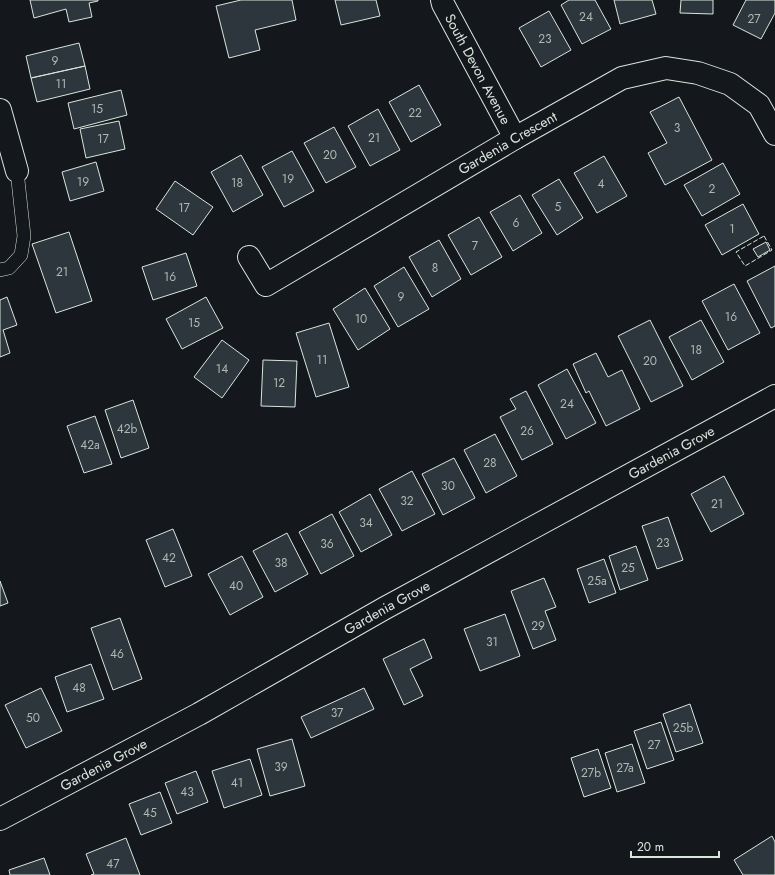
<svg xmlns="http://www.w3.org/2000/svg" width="775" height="875" font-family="Jost,sans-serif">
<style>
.building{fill:#2c363c;stroke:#d8e6dc}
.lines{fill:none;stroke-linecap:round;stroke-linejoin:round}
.service-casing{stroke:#d8e6dc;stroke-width:14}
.minor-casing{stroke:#d8e6dc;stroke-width:24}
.service{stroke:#14181c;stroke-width:13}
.minor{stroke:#14181c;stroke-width:22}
.fence{stroke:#d8e6dc;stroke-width:1;stroke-dasharray:5 2;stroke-linecap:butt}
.labels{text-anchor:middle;stroke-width:3;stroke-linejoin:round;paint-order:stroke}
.number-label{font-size:12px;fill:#adbab4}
.street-label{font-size:14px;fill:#d8e6dc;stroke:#14181c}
</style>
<rect width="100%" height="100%" fill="#14181c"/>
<path class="building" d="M30,0h68v1l-9,2 3,14 -23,5 -3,-13 -32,9z
M241,0h51l4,20 -41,10 5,20 -31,8 -13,-52z
M335,0h41l4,16 -39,9z
M569,0h26l16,29 -29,15 -21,-39z
M614,0h38l4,14 -36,10z
M681,0h32v14l-33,-1z
M746,0h29v13l-14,26 -28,-14z
M549,11l22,39 -30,17 -22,-39z
M79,43l6,23 -54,12 -5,-22z
M85,66l5,23 -53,13 -6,-24z
M419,85l22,40 -30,17 -22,-40z
M121,90l6,25 -53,14 -6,-26z
M679,97l33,63 -47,25 -17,-32 19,-10 -17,-31z
M378,109l22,41 -30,16 -22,-40z
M119,121l6,28 -39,9 -6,-29z
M334,127l22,40 -30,16 -22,-40z
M292,151l22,40 -30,16 -22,-40z
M241,155l22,40 -30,17 -22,-40z
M604,156l23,40 -30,17 -23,-40z
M96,162l8,29 -34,10 -8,-29z
M723,163l17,31 -38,22 -18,-31z
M559,179l24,39 -26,17 -25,-40z
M175,181l38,26 -20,28 -37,-26z
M520,195l22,38 -29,18 -23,-39z
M743,204l16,30 -37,21 -17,-30z
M479,217l23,40 -31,18 -23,-40z
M69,232l23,69 -36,12 -24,-69z
M439,240l22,39 -29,18 -23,-40z
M766,242l4,8 -12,7 -5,-8z
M186,253l11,33 -44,14 -11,-33z
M775,266v60l-4,2 -24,-47z
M404,267l25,42 -31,18 -24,-41z
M734,284l26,49 -32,17 -26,-49z
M365,288l25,41 -32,21 -25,-41z
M7,297l10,28 -14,5 7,23 -10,4v-57z
M206,297l17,31 -41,21 -16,-30z
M650,320l33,66 -32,16 -33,-66z
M701,320l23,42 -32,18 -23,-43z
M329,323l20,64 -33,10 -20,-64z
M222,340l27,20 -27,38 -28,-21z
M596,353l12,24 14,-7 18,39 -34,17 -17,-35 -3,2 -13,-29z
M263,360l34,1 -2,46 -34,-1z
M567,369l29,54 -30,16 -28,-54z
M526,391l27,53 -31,16 -22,-43 16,-8 -6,-10z
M133,400l16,48 -28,10 -16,-48z
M95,416l17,48 -28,9 -17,-47z
M495,434l22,42 -31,17 -22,-43z
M454,458l21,40 -32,17 -21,-41z
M412,471l23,43 -33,17 -23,-42z
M724,476l20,38 -33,18 -20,-38z
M370,494l22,41 -31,17 -22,-40z
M332,514l22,42 -33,18 -22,-42z
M668,517l15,43 -26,9 -15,-43z
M173,529l19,47 -27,11 -19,-47z
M287,533l21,41 -33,18 -22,-41z
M636,546l12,34 -28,10 -11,-34z
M242,556l21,41 -33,18 -22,-41z
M604,559l12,34 -27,10 -12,-34z
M544,578l12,29 -11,4 11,29 -23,9 -22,-58z
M0,581l8,22 -8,3z
M505,614l15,42 -40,15 -16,-42z
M120,618l22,61 -29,11 -22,-62z
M424,639l8,19 -22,11 13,27 -19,9 -21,-46z
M91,664l13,35 -37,13 -12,-35z
M41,688l21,43 -36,17 -21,-43z
M364,688l10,21 -63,29 -10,-21z
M690,704l13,39 -27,9 -13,-38z
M661,722l13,38 -27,9 -13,-38z
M292,739l13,47 -35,10 -13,-47z
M632,744l13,39 -28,9 -12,-39z
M598,749l13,39 -27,9 -13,-39z
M250,759l12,36 -38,13 -12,-37z
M196,771l12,31 -31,12 -12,-31z
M160,792l12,31 -31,12 -12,-31z
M772,836l3,6v33h-32l-9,-15z
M126,838l14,37h-49l3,-1 -8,-20z
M44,858l6,17h-40l-1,-5z"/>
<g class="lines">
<defs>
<path id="service" d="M0,270l9,-2 12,-13 3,-19 -7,-65"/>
<g id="minor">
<path id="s1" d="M442,0l1,4 72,134"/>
<path d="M0,110l17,61"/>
<path id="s2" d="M249,257l17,28 249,-147 107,-60 44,-10 32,5 32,11 29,21 16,29"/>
<path id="s3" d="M0,819l199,-105 186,-106 390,-212"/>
</g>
</defs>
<use href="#service" class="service-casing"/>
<use href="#minor" class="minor-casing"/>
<use href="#service" class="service"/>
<use href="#minor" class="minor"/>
<path class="fence" d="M764,236l8,14 -27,16 -9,-14z"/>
</g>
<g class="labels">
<g class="number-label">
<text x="586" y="21">24</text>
<text x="754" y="23">27</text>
<text x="545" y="43">23</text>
<text x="55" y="65">9</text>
<text x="61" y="88">11</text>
<text x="97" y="113">15</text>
<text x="415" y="117">22</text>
<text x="677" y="132">3</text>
<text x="374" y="142">21</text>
<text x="103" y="143">17</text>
<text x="330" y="159">20</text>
<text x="288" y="183">19</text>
<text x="83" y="186">19</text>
<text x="237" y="187">18</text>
<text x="601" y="188">4</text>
<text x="712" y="193">2</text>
<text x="558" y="211">5</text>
<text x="184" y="212">17</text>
<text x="516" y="227">6</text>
<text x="732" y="233">1</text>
<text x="475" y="250">7</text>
<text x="435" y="272">8</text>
<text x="62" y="276">21</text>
<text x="170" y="281">16</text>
<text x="401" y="301">9</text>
<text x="731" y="321">16</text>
<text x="361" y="323">10</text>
<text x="194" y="327">15</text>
<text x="696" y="354">18</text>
<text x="322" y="364">11</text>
<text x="650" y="365">20</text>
<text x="222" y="373">14</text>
<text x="279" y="387">12</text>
<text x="567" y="408">24</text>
<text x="127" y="433">42b</text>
<text x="527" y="435">26</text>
<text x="90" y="449">42a</text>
<text x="490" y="467">28</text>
<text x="448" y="490">30</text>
<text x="407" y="505">32</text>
<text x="717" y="508">21</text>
<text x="366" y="527">34</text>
<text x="663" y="547">23</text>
<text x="327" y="548">36</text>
<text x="169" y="562">42</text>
<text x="281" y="567">38</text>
<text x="628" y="572">25</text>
<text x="597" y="585">25a</text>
<text x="236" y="590">40</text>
<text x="538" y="630">29</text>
<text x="492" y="646">31</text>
<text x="117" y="658">46</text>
<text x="79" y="692">48</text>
<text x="337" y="717">37</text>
<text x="33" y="722">50</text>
<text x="683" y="732">25b</text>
<text x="654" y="749">27</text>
<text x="281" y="771">39</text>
<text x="625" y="772">27a</text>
<text x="591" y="777">27b</text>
<text x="237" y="787">41</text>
<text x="187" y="796">43</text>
<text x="150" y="817">45</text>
<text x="113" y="868">47</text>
</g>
<g class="street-label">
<text dy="5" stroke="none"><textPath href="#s1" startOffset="78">South Devon Avenue</textPath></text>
<text dy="5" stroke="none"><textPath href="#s2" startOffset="313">Gardenia Crescent</textPath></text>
<text dy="5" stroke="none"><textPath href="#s3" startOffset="765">Gardenia Grove</textPath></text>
<text dy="5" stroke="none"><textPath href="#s3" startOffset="441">Gardenia Grove</textPath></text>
<text dy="5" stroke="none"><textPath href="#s3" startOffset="117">Gardenia Grove</textPath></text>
</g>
</g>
<path d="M631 851v6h88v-6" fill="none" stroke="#d8e6dc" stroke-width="2"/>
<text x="637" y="851" font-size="12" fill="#d8e6dc" stroke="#14181c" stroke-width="3" paint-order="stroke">20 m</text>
</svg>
